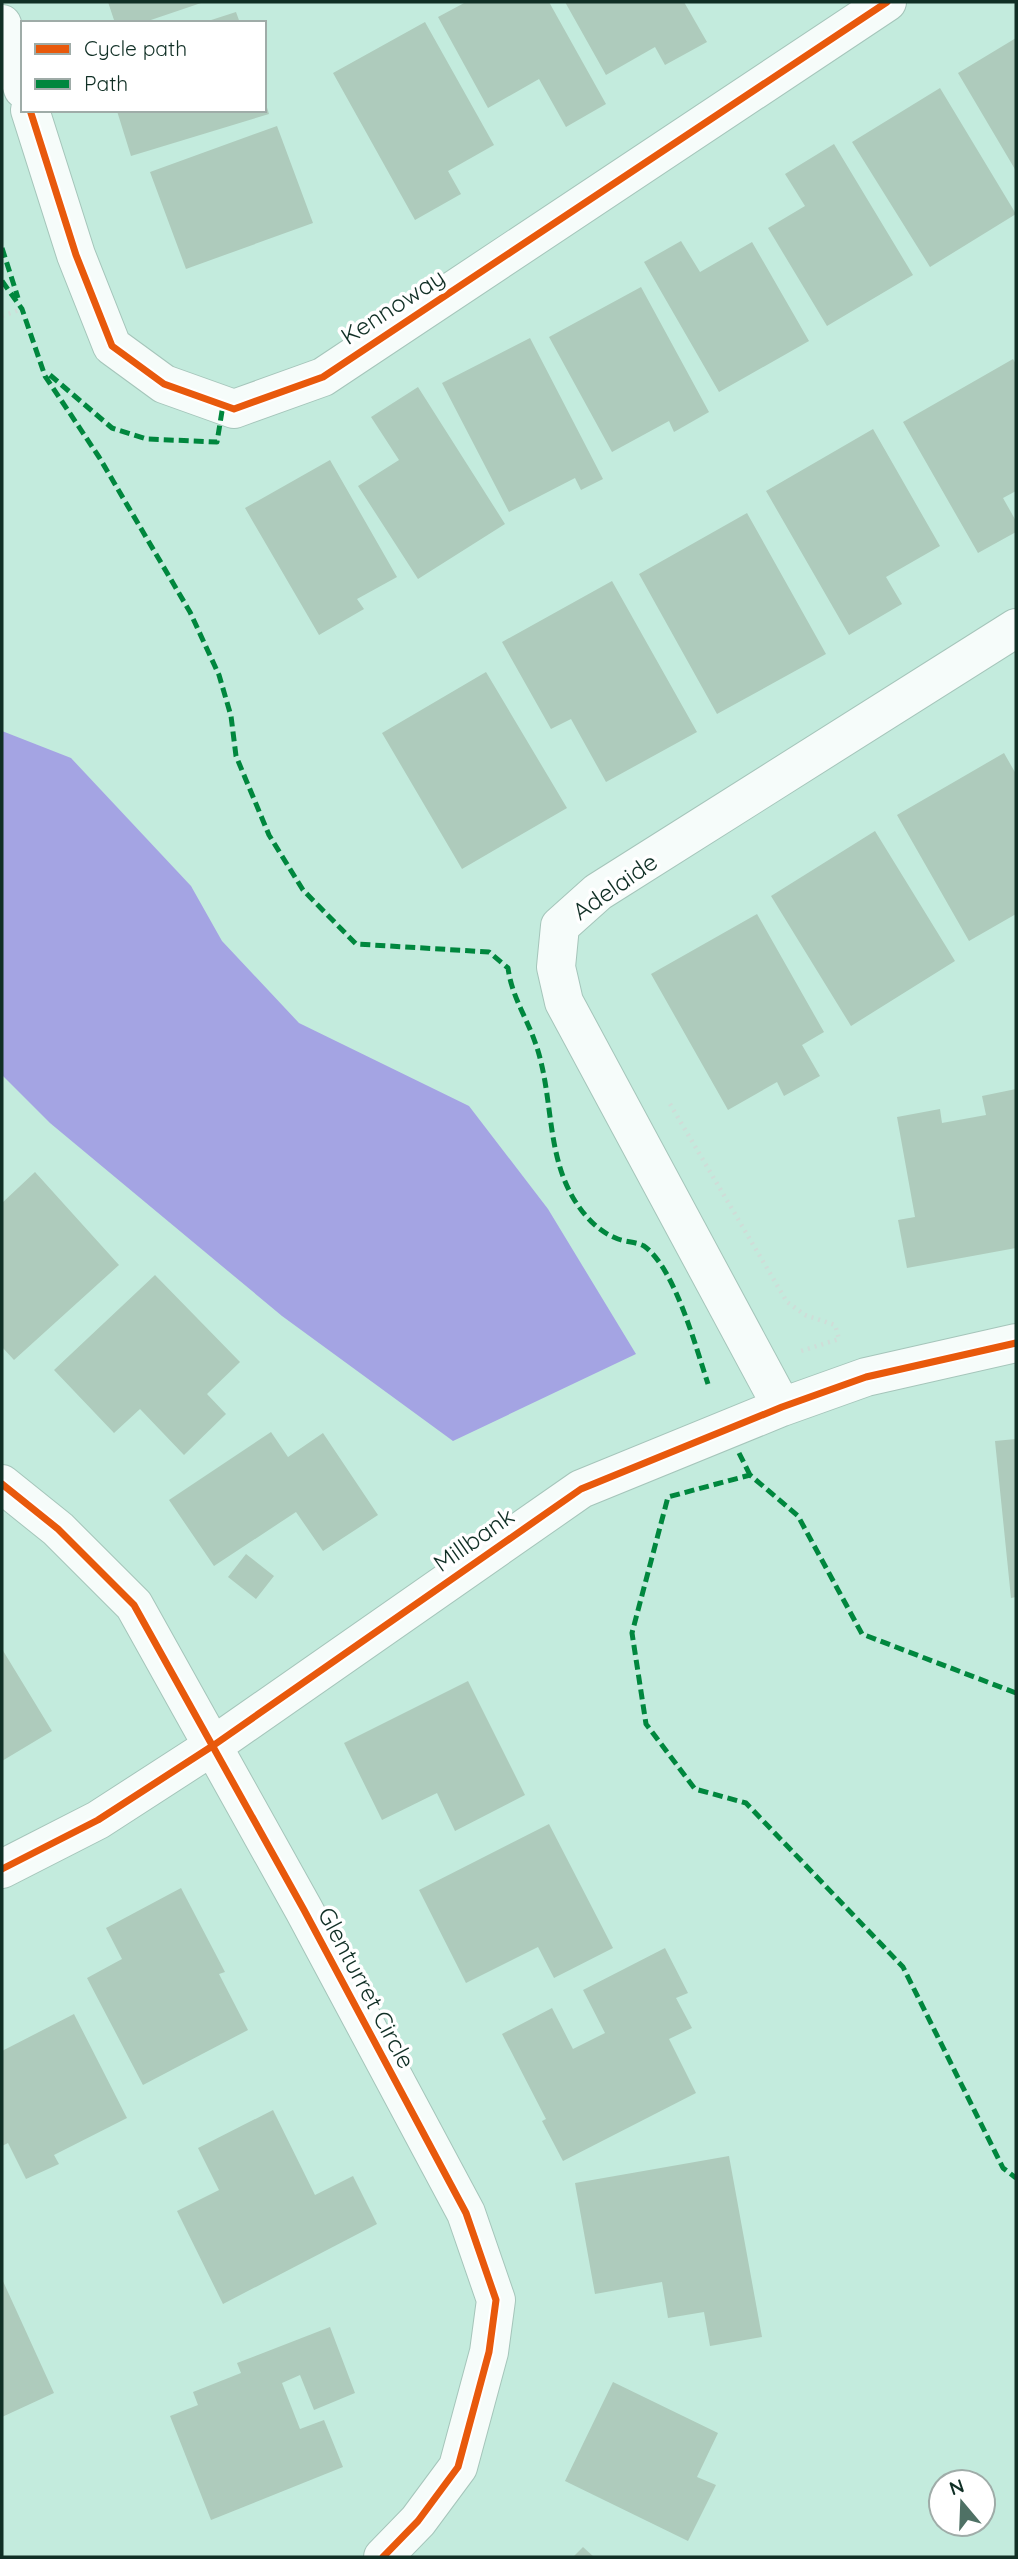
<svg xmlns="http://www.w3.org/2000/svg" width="1018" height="2559" font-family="Quicksand,sans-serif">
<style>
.water{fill:#a4a4e3}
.building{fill:#aecbbc}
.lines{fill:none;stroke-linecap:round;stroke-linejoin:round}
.minor-casing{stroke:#a5c5ba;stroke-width:40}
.path{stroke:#cfddd8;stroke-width:4.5;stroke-dasharray:2 5;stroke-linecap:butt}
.minor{stroke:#f6fcfa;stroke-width:38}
.quiet{stroke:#00873e;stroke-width:5;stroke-dasharray:10 5;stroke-linecap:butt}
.cycleway-casing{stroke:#fff;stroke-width:11}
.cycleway{stroke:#e8590c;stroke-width:7}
.labels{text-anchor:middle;stroke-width:7;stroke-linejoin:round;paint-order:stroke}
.street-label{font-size:24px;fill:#102f25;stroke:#fff}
</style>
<rect width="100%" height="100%" fill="#c3ebdd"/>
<path class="water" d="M2,731l69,27 120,128 31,55 77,82 170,83 79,103 88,145 -183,87 -171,-125 -232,-193 -48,-48z"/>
<path class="building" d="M108,2h96l-62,21h-27z
M466,2h83l57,102 -40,23 -27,-48 -51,29 -50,-91z
M565,2h119l23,40 -42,23 -10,-18 -49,28z
M236,12l4,11h-35v-1z
M425,22l69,123 -46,26 13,23 -46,26 -82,-147z
M1016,38v133l-58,-98z
M940,88l76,126 -86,53 -78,-125z
M265,101l4,13 -138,42 -14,-45 147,-1z
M277,126l36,97 -127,46 -36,-97z
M834,144l79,131 -86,51 -59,-98 37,-22 -20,-32z
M681,241l19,31 52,-30 57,99 -90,51 -75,-130z
M641,287l68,125 -35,20 -5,-11 -57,31 -63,-115z
M530,338l73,141 -22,11 -6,-12 -66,34 -67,-129z
M1013,359l3,5v127l-13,7 13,23v11l-38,21 -75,-131z
M418,387l87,137 -87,55 -60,-93 41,-26 -28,-43z
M873,429l67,117 -54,31 16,27 -53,31 -83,-144z
M330,460l67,117 -40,22 7,10 -45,26 -74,-127z
M747,513l79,141 -109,60 -78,-140z
M612,581l85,151 -91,50 -35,-63 -20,10 -49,-87z
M486,672l81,136 -105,61 -80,-136z
M1004,753l12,21v140l-47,27 -72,-126z
M875,831l80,130 -104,65 -80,-130z
M757,914l67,118 -22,13 18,31 -36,20 -7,-14 -49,28 -77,-136z
M1016,1089v159l-109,20 -9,-48 17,-3 -18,-100 43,-8 2,14 44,-8 -4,-19z
M35,1172l84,93 -105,95 -12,-13v-144z
M155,1275l85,87 -33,32 19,20 -42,41 -44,-46 -26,24 -60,-63z
M271,1432l17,25 35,-24 55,82 -55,36 -27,-39 -82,54 -45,-66z
M1016,1439v158l-5,1 -16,-157z
M246,1554l28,22 -18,23 -28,-22z
M2,1649l50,82 -50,30z
M468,1681l57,114 -70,36 -18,-38 -55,27 -38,-77z
M549,1824l64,124 -59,30 -16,-31 -72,36 -47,-93z
M181,1888l44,84 -6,2 29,56 -105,55 -56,-107 35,-19 -16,-31z
M665,1948l23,45 -12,5 16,30 -23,11 27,54 -133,68 -21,-40 4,-2 -44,-85 50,-26 21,41 32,-16 -22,-43z
M74,2014l53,104 -73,37 5,9 -33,15 -18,-36 -6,3v-95z
M273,2110l42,85 38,-19 24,48 -154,80 -46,-93 42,-21 -21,-42z
M729,2156l33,181 -52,9 -6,-34 -36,6 -6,-36 -67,12 -20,-111z
M2,2279l52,114 -52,24z
M330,2327l25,66 -41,17 -14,-35 -18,8 18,46 24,-9 19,47 -132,53 -41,-104 28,-11 -5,-13 48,-19 -4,-10z
M613,2382l105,51 -21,44 19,8 -28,56 -123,-60z
M583,2547l11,10h-21z"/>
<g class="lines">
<defs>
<path id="minor" d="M2,24l21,65
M30,110l46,145 36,91 52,38 70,25 89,-32 564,-375
M782,1407l-218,-405 -8,-35 4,-41 38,-34 418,-264
M2,1484l56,45 76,76 170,305 162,303 30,87 -7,52 -31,115 -40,54 -35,36
M2,1869l96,-49 116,-75 367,-256 201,-82 84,-30 150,-34"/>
</defs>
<use href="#minor" class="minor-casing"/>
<path class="path" d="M2,316l20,-7
M670,1104l117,198 18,13 30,10 4,14 -38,12"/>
<use href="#minor" class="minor"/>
<path class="quiet" d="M2,248l16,50
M2,281l20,28 23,67 54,81 91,155 29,63 12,41 5,40 33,79 34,55 53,54 133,8 19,16c4,29 18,48 27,74 19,52 10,111 40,159 11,17 24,31 43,38 8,3 19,3 26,7 31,22 52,102 64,138
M50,375l62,53 35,11 70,3 6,-37
M739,1453l11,22
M1016,1693l-154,-59 -64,-118 -48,-41 -82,22 -36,136 14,91 49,65 51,14 157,164 100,201 13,10"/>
<defs>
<path id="cycleway" d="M30,110l46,145 36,91 52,38 70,25 89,-32 564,-375
M2,1484l56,45 76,76 170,305 162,303 30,87 -7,52 -31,115 -40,54 -35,36
M2,1869l96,-49 116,-75 367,-256 201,-82 84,-30 150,-34"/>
</defs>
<use href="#cycleway" class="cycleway-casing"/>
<use href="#cycleway" class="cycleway"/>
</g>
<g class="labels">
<g class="street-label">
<text transform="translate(393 307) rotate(-33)" y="8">Kennoway</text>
<text transform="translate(615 887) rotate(-35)" y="8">Adelaide</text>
<text transform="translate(474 1540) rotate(-35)" y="8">Millbank</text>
<text transform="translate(366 1988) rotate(62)" y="8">Glenturret Circle</text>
</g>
</g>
<rect width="1018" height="2559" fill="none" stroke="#102f25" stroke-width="7"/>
<rect x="21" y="21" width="245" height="91" fill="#ffffff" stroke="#9faca8" stroke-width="2"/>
<rect x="35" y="44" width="35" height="10" fill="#e8590c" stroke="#9faca8" stroke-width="2"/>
<text x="84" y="56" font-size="21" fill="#102f25">Cycle path</text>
<rect x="35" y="79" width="35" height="10" fill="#00873e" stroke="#9faca8" stroke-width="2"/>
<text x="84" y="91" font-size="21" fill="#102f25">Path</text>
<g transform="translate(962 2503) rotate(341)"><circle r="33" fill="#ffffff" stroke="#9faca8" stroke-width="2"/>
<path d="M0-5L12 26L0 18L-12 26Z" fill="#4f7165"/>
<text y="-10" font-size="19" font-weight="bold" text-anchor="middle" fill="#102f25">N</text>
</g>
</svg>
